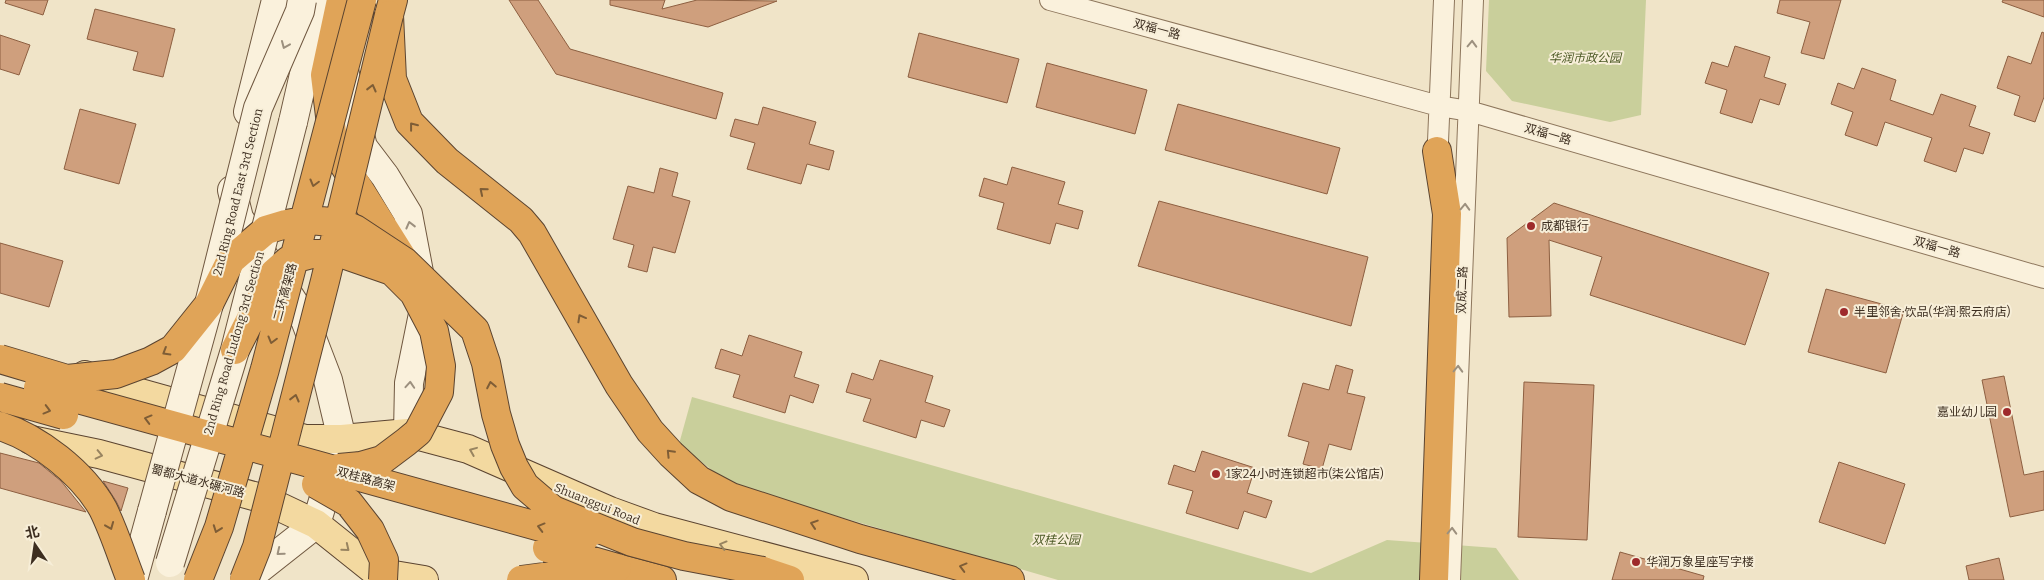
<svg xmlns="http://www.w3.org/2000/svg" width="2044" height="580" font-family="Bitter,'Noto Sans SC',serif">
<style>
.green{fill:#c9cf9b}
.building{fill:#cf9f7d;stroke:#8d5f41}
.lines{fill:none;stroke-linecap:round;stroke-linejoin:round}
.street-casing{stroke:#8d765c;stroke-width:22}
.secondary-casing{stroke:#6f573f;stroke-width:30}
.primary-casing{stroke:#5b4430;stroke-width:30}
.highway-casing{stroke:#5b4430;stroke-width:30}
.street{stroke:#faf1dc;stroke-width:20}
.secondary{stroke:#faf1dc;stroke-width:28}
.primary{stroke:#f3d9a0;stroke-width:28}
.highway{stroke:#e0a458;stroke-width:28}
.secondary-bridge-casing{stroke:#6f573f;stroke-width:30;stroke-linecap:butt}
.highway-bridge-casing{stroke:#5b4430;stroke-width:30;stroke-linecap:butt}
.secondary-bridge{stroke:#faf1dc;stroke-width:28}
.highway-bridge{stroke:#e0a458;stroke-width:28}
.oneway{stroke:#9c907e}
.oneway2{stroke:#7e5d36}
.oneway3{stroke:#988460}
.poi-dot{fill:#9e2a2b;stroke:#f7eed8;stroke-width:2}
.labels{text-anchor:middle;stroke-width:4;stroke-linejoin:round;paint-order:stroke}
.street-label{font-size:12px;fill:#3d2e20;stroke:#f7eed8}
.park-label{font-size:12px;font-style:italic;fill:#4d5a26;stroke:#f7eed8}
.poi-label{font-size:12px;fill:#3d2e20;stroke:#f7eed8;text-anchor:start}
</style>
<rect width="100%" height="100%" fill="#f0e4c8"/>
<path class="green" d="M1489,0h157l-5,115 -31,7 -98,-21 -26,-30z
M692,397l619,176 76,-33 109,8 23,32h-461l-287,-83 -48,-18 -44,-35z"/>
<path class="building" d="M6,0h42l-5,15 -38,-12z
M509,0h29l32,49 153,44 -7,26 -160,-45z
M610,0h55l-3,9 35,-9 80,1 -69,26 -98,-22z
M1780,0h61l-17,59 -23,-6 9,-31 -33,-9z
M2003,0h41v17l-42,-15z
M95,9l80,20 -12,48 -30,-7 5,-18 -51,-13z
M2042,32l2,1v64l-9,25 -21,-7 6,-19 -23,-8 11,-32 23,8z
M919,33l100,26 -12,44 -99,-26z
M0,35l30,10 -11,30 -19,-6z
M1735,46l35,11 -6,20 22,7 -7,21 -19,-6 -8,24 -32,-10 7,-23 -22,-7 7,-21 16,5z
M1047,63l100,27 -12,44 -99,-27z
M1862,68l34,12 -6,20 43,15 8,-21 35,12 -7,20 21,7 -7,21 -19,-6 -8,24 -32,-11 8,-23 -47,-16 -8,24 -32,-11 8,-23 -22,-8 7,-21 16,6z
M1178,104l162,44 -13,46 -162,-44z
M763,107l53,15 -7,22 25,7 -5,19 -22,-6 -6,20 -54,-15 8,-26 -25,-7 5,-17 23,6z
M80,109l56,15 -17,60 -55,-15z
M1012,167l53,15 -7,22 25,7 -5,18 -22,-6 -6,21 -53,-15 7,-26 -25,-7 5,-18 23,7z
M660,168l18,5 -6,23 18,5 -15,52 -22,-6 -6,25 -19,-5 6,-22 -21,-6 15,-53 26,7z
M1159,201l209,56 -17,69 -213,-60z
M1554,203l215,70 -24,72 -155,-50 12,-38 -53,-17 2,76 -42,1 -2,-79z
M0,243l63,18 -14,46 -49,-14z
M1826,289l78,21 -18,63 -78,-21z
M749,335l53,17 -8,25 25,8 -6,18 -23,-8 -5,18 -52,-16 7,-22 -25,-7 6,-19 21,7z
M880,360l53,16 -8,26 25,8 -6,17 -23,-7 -5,18 -53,-17 8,-22 -25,-7 6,-19 21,7z
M1336,365l17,5 -6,23 18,4 -14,53 -22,-6 -7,25 -19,-5 6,-22 -21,-6 15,-53 26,7z
M2004,376l20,99 20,-4v39l-34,7 -28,-137z
M1524,382l70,3 -7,155 -69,-3z
M1202,451l53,17 -8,25 25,8 -6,17 -22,-7 -6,18 -52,-16 7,-22 -25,-7 6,-19 21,7z
M0,453l39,10 22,18 25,31 -86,-24z
M1839,462l66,22 -20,60 -66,-22z
M103,481l25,7 -7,23 -5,-10z
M1620,552l84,24 -1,4h-91z
M1999,558l5,22h-35l-3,-14z"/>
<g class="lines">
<defs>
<path id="street" d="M1050,0l389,106 30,5 575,167
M1437,165l7,-165
M1450,580l23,-580"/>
<path id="secondary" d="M342,62l21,85 22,29 23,38 17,90 -16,79 -1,50
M248,112l28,-112
M293,122l28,-122
M232,190l7,28 66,102 23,60 14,59 -26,85 -71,56
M133,580l19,-69"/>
<path id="primary" d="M85,375l30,11 190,53h37l66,-6 60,16 142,62 44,16 200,53
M31,440l68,14 162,44 55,26 60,48 48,8"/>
<path id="highway" d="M341,0l-16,75 9,74 71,113
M393,0l-4,15 3,64 17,43 38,39 74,59 11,13 87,152 15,22 16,24 21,23 28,26 32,17 129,42 150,41
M617,568l45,12
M739,568l24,3 27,9
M1434,580l13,-366 -10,-63"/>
</defs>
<use href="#street" class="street-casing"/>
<use href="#secondary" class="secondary-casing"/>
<use href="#primary" class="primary-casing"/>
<use href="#highway" class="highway-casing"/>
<use href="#street" class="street"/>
<use href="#secondary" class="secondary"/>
<use href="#primary" class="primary"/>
<use href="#highway" class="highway"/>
<defs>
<path id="secondary-bridge" d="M152,511l57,-207 49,-196 42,-97 2,-11
M170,563l65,-213 58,-228"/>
<path id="highway-bridge" d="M235,350l39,-77 15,-13 23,-6h31l49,17 22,22 20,38 7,35 -2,26 -21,40 -12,10 -24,18 -21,6 -22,2
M0,359l67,20 49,-5 35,-13 22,-12 36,-45 22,-44 35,-30 20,-6 24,-4 31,3 14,6 50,33 70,68 11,33 10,51 9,31 9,22 11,19 28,24 79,32 52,14 79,15
M38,388l546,151
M0,397l64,18
M0,426c38,12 83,47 103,83 11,22 19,48 28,71
M316,484l33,19 21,27 14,30 -1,20
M547,548l70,20
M198,580l21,-53 46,-158 97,-369
M244,580l13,-33 68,-266 64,-266
M521,580l83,-11"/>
</defs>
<use href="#secondary-bridge" class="secondary-bridge-casing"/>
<use href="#highway-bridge" class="highway-bridge-casing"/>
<use href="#secondary-bridge" class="secondary-bridge"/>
<use href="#highway-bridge" class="highway-bridge"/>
</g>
<defs><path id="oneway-chevron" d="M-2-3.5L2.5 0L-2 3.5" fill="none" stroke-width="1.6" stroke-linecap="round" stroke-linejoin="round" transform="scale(1.25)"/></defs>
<g class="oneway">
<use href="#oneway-chevron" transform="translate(1472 44) rotate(-88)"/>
<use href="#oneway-chevron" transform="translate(285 45) rotate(113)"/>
<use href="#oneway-chevron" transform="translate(1465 207) rotate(-88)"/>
<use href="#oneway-chevron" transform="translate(410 225) rotate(-104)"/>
<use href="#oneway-chevron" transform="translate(1458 369) rotate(-88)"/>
<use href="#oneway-chevron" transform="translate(410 385) rotate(-86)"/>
<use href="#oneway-chevron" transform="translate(1452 531) rotate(-88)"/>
<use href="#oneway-chevron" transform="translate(280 552) rotate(141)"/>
</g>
<g class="oneway2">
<use href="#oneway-chevron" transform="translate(372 88) rotate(-76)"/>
<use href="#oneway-chevron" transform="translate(413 126) rotate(-128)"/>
<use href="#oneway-chevron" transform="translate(314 183) rotate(105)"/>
<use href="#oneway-chevron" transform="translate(483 191) rotate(-140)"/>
<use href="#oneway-chevron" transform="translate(581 318) rotate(-119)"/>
<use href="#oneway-chevron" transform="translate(272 340) rotate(105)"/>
<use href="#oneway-chevron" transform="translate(166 352) rotate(149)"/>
<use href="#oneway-chevron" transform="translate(491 385) rotate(-101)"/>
<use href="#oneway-chevron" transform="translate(295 398) rotate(-76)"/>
<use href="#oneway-chevron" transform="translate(47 410) rotate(15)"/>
<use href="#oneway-chevron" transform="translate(148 419) rotate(-165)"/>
<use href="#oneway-chevron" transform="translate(670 453) rotate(-134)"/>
<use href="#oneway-chevron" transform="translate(814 524) rotate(-162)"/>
<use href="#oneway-chevron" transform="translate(110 526) rotate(68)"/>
<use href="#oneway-chevron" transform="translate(541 527) rotate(-165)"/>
<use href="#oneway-chevron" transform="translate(217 529) rotate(110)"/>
<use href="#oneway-chevron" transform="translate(963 567) rotate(-165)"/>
</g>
<g class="oneway3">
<use href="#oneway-chevron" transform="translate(473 451) rotate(-158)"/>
<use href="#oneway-chevron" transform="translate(99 455) rotate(13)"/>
<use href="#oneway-chevron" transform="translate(723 545) rotate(-165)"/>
<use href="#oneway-chevron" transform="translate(346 548) rotate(39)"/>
</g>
<g class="poi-dot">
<circle cx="1531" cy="226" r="5"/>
<circle cx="1844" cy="312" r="5"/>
<circle cx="2007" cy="412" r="5"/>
<circle cx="1216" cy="474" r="5"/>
<circle cx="1636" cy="562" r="5"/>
</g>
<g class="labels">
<g class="street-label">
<text transform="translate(1157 29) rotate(15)" y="4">双福一路</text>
<text transform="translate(1548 134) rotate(16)" y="4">双福一路</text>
<text transform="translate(238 192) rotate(-76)" y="4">2nd Ring Road East 3rd Section</text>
<text transform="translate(1937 247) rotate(16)" y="4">双福一路</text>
<text transform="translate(1462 290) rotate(-88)" y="4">双成二路</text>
<text transform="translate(285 292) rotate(-75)" y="4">二环高架路</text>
<text transform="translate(234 343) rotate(-74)" y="4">2nd Ring Road Ludong 3rd Section</text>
<text transform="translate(366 479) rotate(15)" y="4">双桂路高架</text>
<text transform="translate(198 481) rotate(15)" y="4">蜀都大道水碾河路</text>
<text transform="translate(597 504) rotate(22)" y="4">Shuanggui Road</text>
</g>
<g class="park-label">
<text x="1585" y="62">华润市政公园</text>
<text x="1056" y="544">双桂公园</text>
</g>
<g class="poi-label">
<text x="1541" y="230">成都银行</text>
<text x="1854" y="316">半里邻舍·饮品(华润·熙云府店)</text>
<text x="1997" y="416" text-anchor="end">嘉业幼儿园</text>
<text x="1226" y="478">1家24小时连锁超市(柒公馆店)</text>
<text x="1646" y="566">华润万象星座写字楼</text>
</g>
</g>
<g transform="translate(35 545) rotate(347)" stroke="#f7eed8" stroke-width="4" paint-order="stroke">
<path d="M0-4L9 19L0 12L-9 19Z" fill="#3d2e20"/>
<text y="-8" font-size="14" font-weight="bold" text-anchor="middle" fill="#3d2e20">北</text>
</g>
</svg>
